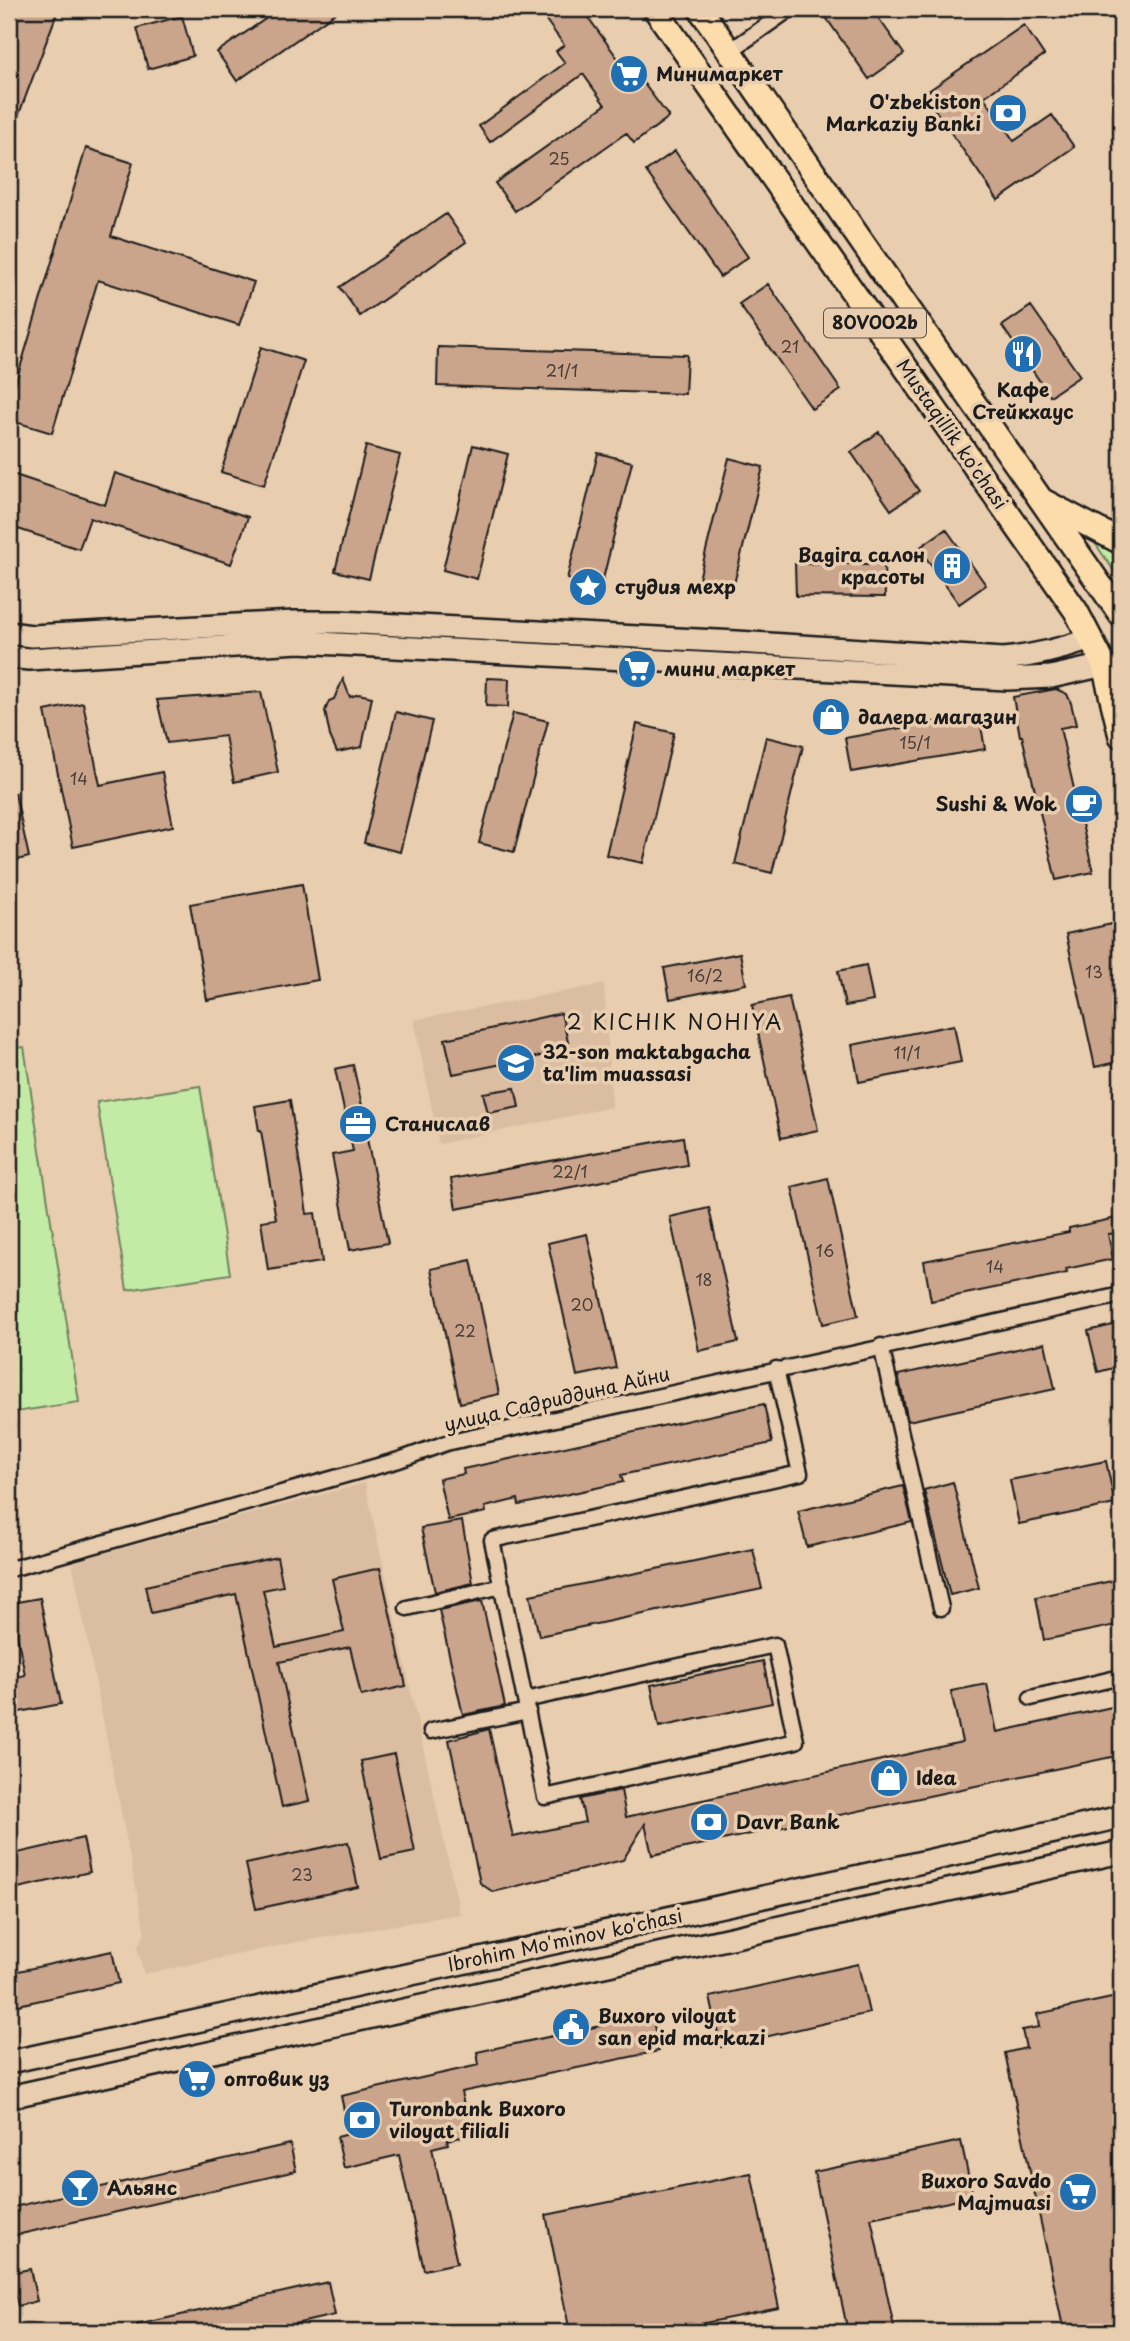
<svg xmlns="http://www.w3.org/2000/svg" width="1130" height="2341" font-family="'Playpen Sans',sans-serif">
<style>
.built{fill:#dbbea1}
.green{fill:#c3eba6;stroke:#708461;stroke-width:2}
.building{fill:#cba48c;stroke:#1c1c1c;stroke-width:2}
.lines{fill:none;stroke-linecap:round;stroke-linejoin:round}
.street-casing{stroke:#1c1c1c;stroke-width:19}
.secondary-casing{stroke:#1c1c1c;stroke-width:26}
.primary-casing{stroke:#1c1c1c;stroke-width:28}
.street{stroke:#e8cdaf;stroke-width:14}
.secondary{stroke:#e8cdaf;stroke-width:21}
.primary{stroke:#fddcac;stroke-width:23}
.labels{text-anchor:middle;stroke-width:7;stroke-linejoin:round;paint-order:stroke}
.number-label{font-size:16px;fill:#483e38}
.shield{fill:#e8cdaf;stroke:#595148;stroke-width:2}
.shield-label{font-size:18px;font-weight:bold;fill:#1c1c1c}
.poi-label{font-size:19px;font-weight:bold;fill:#1c1c1c;stroke:#e8cdaf;text-anchor:start}
.street-label{font-size:19px;fill:#1c1c1c;stroke:#e8cdaf}
.neighbourhood-label{font-size:21px;letter-spacing:2px;fill:#1c1c1c;stroke:#e8cdaf}
</style>
<rect width="100%" height="100%" fill="#e8cdaf"/>
<filter id="ink" filterUnits="userSpaceOnUse"><feTurbulence type="fractalNoise" baseFrequency=".0143" numOctaves="2"/><feDisplacementMap in="SourceGraphic" scale="14" xChannelSelector="R" yChannelSelector="G"/><feConvolveMatrix kernelMatrix="1 2 1 2 8 2 1 2 1" color-interpolation-filters="sRGB"/></filter>
<g filter="url(#ink)">
<path class="built" d="M604,984l8,123 -173,37 -25,-124z
M365,1483l95,431 -162,28 -154,32 -7,-27 8,-13 -73,-372z"/>
<path class="green" d="M1088,533l33,20v28z
M24,1047l55,355 -70,11v-364z
M200,1086l30,188 -103,16 -30,-188z"/>
<path class="building" d="M12,9h33l12,4 -47,125h-1v-120z
M280,9h61l-104,72 -20,-29z
M538,9h44l45,62 5,-3 37,49 -35,26 -8,-10 -111,78 -20,-28 110,-78 -22,-31 -93,68 -11,-16 86,-63 -9,-12 8,-6z
M820,9h52l32,45 -35,25z
M182,16l11,40 -45,13 -11,-41z
M1024,25l20,30 -60,42 30,44 38,-26 22,32 -76,53 -74,-106z
M86,148l47,15 -22,73 143,46 -15,43 -141,-45 -46,153 -43,-13v-15z
M675,151l73,106 -28,20 -74,-106z
M446,214l20,28 -106,74 -20,-29z
M768,284l73,106 -29,19 -73,-105z
M1031,306l49,70 -30,20 -48,-70z
M261,347l43,14 -40,124 -43,-13z
M438,347l249,8 -2,39 -248,-8z
M879,432l40,59 -28,19 -40,-58z
M473,445l35,9 -31,125 -34,-9z
M366,446l34,9 -31,124 -34,-8z
M598,453l34,9 -31,125 -34,-8z
M729,458l34,9 -31,125 -34,-9z
M9,473l96,32 10,-32 133,44 -17,47 -141,-46 -11,31 -70,-23z
M946,529l40,56 -27,19 -40,-56z
M795,564h89l1,33 -89,-1z
M487,678l22,1 -1,28 -22,-1z
M343,679l7,18 9,-3 13,3 -10,50 -25,5 -7,-16 -5,-25 4,-10 5,-2z
M1056,689l11,5 4,9 5,22 -16,3 33,144 -37,8 -34,-144h-2l-7,-39z
M261,692l17,80 -44,10 -9,-46 -58,7 -10,-43z
M83,703l17,82 62,-13 11,54 -100,21 -28,-136z
M396,712l36,9 -32,131 -36,-9z
M513,713l35,8 -34,131 -35,-9z
M979,714l6,35 -134,23 -6,-34z
M637,724l37,9 -31,130 -37,-8z
M766,737l37,9 -31,127 -37,-9z
M15,793l14,64 -20,5v-68z
M302,884l16,96 -111,20 -17,-96z
M1121,922v72l-3,1 3,14v52l-26,6 -29,-133z
M740,953l6,31 -76,15 -6,-31z
M866,965l7,36 -28,5 -7,-35z
M789,997l29,133 -37,8 -29,-133z
M561,1013l9,37 -117,24 -8,-35z
M954,1025l7,37 -102,20 -7,-37z
M353,1065l15,68 -2,1 22,109 -38,7 -18,-95 21,-4 -18,-82z
M515,1088l4,19 -31,6 -5,-20z
M290,1100l17,114 8,-1 7,49 -54,8 -7,-49 15,-2 -15,-88h-2l-4,-25z
M683,1137l4,28 -231,44 -5,-30z
M828,1178l30,138 -35,8 -31,-137z
M709,1208l29,134 -39,9 -29,-134z
M1121,1217v16l-13,1 5,25 -47,10 1,4 -136,28 -7,-40 145,-29v-4z
M587,1234l29,134 -39,8 -29,-133z
M471,1260l28,134 -39,9 -29,-134z
M1121,1323v43l-23,6 -10,-41z
M1045,1343l10,46 -147,32 -10,-46z
M764,1404l8,39 -151,32 2,7 -104,23 -1,-6 -33,8 1,5 -38,8 -9,-41 25,-5 -1,-5z
M1106,1461l9,43 -96,20 -9,-44z
M953,1482l26,106 -29,7 -26,-105z
M903,1486l9,36 -105,25 -9,-36z
M462,1521l11,62 -38,9 -14,-64z
M753,1549l9,40 -223,47 -9,-41z
M277,1557l6,29 -20,4 13,57 68,-15 -12,-53 48,-11 26,118 -45,10 -11,-49 -71,15 30,139 -27,6 -46,-213 -85,19 -6,-27z
M1121,1579v45l-77,16 -8,-43z
M40,1598l21,106 -52,10v-35l16,-4 -14,-72z
M482,1601l23,105 -42,9 -24,-105z
M763,1661l9,42 -113,24 -8,-42z
M987,1684l10,48 124,-27v50l-469,100 -7,-31 -22,36 -130,32 -13,-9 -31,-143 40,-11 24,108 72,-15 -5,-23 41,-9 5,27 336,-75 -11,-51z
M394,1754l21,98 -34,7 -20,-98z
M83,1838l7,34 -81,18v-35z
M348,1842l10,45 -102,22 -10,-45z
M112,1951l7,32 -110,24v-34z
M858,1964l11,49 -148,34 -11,-50z
M1121,1996v336h-57l-59,-279 21,-5 -4,-18 17,-3 -2,-13z
M652,2015l7,36 -198,41 10,43 -24,5 1,4 -16,4 25,115 -33,7 -25,-115 -55,13 -7,-31 12,-3 -8,-38 138,-31 -2,-13z
M961,2141l12,56 -102,21 24,114h-47l-34,-160z
M290,2144l6,27 -284,65 -3,-28z
M751,2173l28,135 -119,24h-90l-24,-117z
M30,2269l7,32 -19,5 -8,-33z
M328,2282l7,33 -76,17h-126l-1,-6z"/>
<g class="lines">
<defs>
<path id="street" d="M730,51l60,-42
M881,1346l60,262
M9,1566l5,2 385,-108 47,-17 675,-148
M407,1608l95,-22
M1031,1698l90,-21
M525,1700l250,-55 21,96 -251,56 -53,-257 308,-67 -24,-104
M431,1731l97,-20"/>
<path id="secondary" d="M9,633l23,3 262,-14h45l398,20 266,17c31,-3 59,-10 88,-20
M9,657l20,2 270,-17 708,37 44,-2 53,-12
M9,2062l878,-192 234,-53
M9,2097l1112,-245"/>
<path id="primary" d="M655,9l421,602 28,54 17,71
M700,9l421,606
M1043,501l78,41"/>
</defs>
<use href="#street" class="street-casing"/>
<use href="#secondary" class="secondary-casing"/>
<use href="#primary" class="primary-casing"/>
<use href="#street" class="street"/>
<use href="#secondary" class="secondary"/>
<use href="#primary" class="primary"/>
</g>
</g>
<defs>
<symbol id="supermarket-disc" viewBox="-11 -11 22 22"><circle r="9.5" fill="#1f6fb2" stroke="#e8cdaf"/><path d="M-6-5.5h2.5l.6 2H6L4.5 2H-2.5L-4.4-4H-6ZM-1.5 3.2a1.3 1.3 0 1 0 .1 0ZM3 3.2a1.3 1.3 0 1 0 .1 0Z" fill="#fff"/></symbol>
<symbol id="bank-disc" viewBox="-11 -11 22 22"><circle r="9.5" fill="#1f6fb2" stroke="#e8cdaf"/><path d="M-6-4H6V4H-6ZM0-2.3a2.3 2.3 0 1 0 0 4.6a2.3 2.3 0 1 0 0-4.6Z" fill="#fff"/></symbol>
<symbol id="restaurant-disc" viewBox="-11 -11 22 22"><circle r="9.5" fill="#1f6fb2" stroke="#e8cdaf"/><path d="M-5-6h1v4h1v-4h1v4h1v-4h1v5L-1.5 .5V6h-2V.5L-5-1ZM5-6V6H3V1.5H1.5Q1.5-4 5-6Z" fill="#fff"/></symbol>
<symbol id="building-disc" viewBox="-11 -11 22 22"><circle r="9.5" fill="#1f6fb2" stroke="#e8cdaf"/><path d="M-4-6H4V6H1V3H-1V6H-4ZM-2.5-4.3h1.7v1.8h-1.7ZM.8-4.3h1.7v1.8H.8ZM-2.5-1h1.7V.8h-1.7ZM.8-1h1.7V.8H.8Z" fill="#fff"/></symbol>
<symbol id="sight-disc" viewBox="-11 -11 22 22"><circle r="9.5" fill="#1f6fb2" stroke="#e8cdaf"/><path d="M0-6L1.8-2.2L6-1.7L2.9 1.2L3.7 5.4L0 3.3L-3.7 5.4L-2.9 1.2L-6-1.7L-1.8-2.2Z" fill="#fff"/></symbol>
<symbol id="shop-disc" viewBox="-11 -11 22 22"><circle r="9.5" fill="#1f6fb2" stroke="#e8cdaf"/><path d="M-5-2.5h2.3a2.7 3.5 0 0 1 5.4 0H5L5.5 6h-11ZM-1.5-2.5h3a1.5 2.3 0 0 0-3 0Z" fill="#fff"/></symbol>
<symbol id="cafe-disc" viewBox="-11 -11 22 22"><circle r="9.5" fill="#1f6fb2" stroke="#e8cdaf"/><path d="M-5.5-4.5H6V0H3Q3 3.5 0 3.5H-2.5Q-5.5 3.5-5.5 0ZM3-3.2v2h1.7v-2ZM-6 4.5H4V6H-6Z" fill="#fff"/></symbol>
<symbol id="school-disc" viewBox="-11 -11 22 22"><circle r="9.5" fill="#1f6fb2" stroke="#e8cdaf"/><path d="M0-5L7-2L0 1L-7-2ZM-4 1L0 2.5L4 1V4Q0 6-4 4Z" fill="#fff"/></symbol>
<symbol id="office-disc" viewBox="-11 -11 22 22"><circle r="9.5" fill="#1f6fb2" stroke="#e8cdaf"/><path d="M-6-3h4V-5.5h4V-3h4V5H-6ZM-1-4.5V-3h2v-1.5ZM-6 0V1H6V0Z" fill="#fff"/></symbol>
<symbol id="civic-disc" viewBox="-11 -11 22 22"><circle r="9.5" fill="#1f6fb2" stroke="#e8cdaf"/><path d="M-.6-6.5H3V-4.5H.6V-3L4-1V1h2V6H-6V1h2V-1L-.6-3ZM-1.2 2.5V6h2.4V2.5Z" fill="#fff"/></symbol>
<symbol id="bar-disc" viewBox="-11 -11 22 22"><circle r="9.5" fill="#1f6fb2" stroke="#e8cdaf"/><path d="M-6-5H6L.8 .8V4.5H3.5V6h-7V4.5H-.8V.8Z" fill="#fff"/></symbol>
</defs>
<g fill-rule="evenodd">
<use href="#supermarket-disc" x="607" y="52" width="44" height="44"/>
<use href="#bank-disc" x="986" y="91" width="44" height="44"/>
<use href="#restaurant-disc" x="1001" y="332" width="44" height="44"/>
<use href="#building-disc" x="930" y="544" width="44" height="44"/>
<use href="#sight-disc" x="566" y="565" width="44" height="44"/>
<use href="#supermarket-disc" x="615" y="647" width="44" height="44"/>
<use href="#shop-disc" x="809" y="695" width="44" height="44"/>
<use href="#cafe-disc" x="1062" y="782" width="44" height="44"/>
<use href="#school-disc" x="494" y="1041" width="44" height="44"/>
<use href="#office-disc" x="336" y="1102" width="44" height="44"/>
<use href="#shop-disc" x="867" y="1756" width="44" height="44"/>
<use href="#bank-disc" x="687" y="1800" width="44" height="44"/>
<use href="#civic-disc" x="549" y="2005" width="44" height="44"/>
<use href="#supermarket-disc" x="175" y="2057" width="44" height="44"/>
<use href="#bank-disc" x="340" y="2098" width="44" height="44"/>
<use href="#bar-disc" x="58" y="2166" width="44" height="44"/>
<use href="#supermarket-disc" x="1056" y="2170" width="44" height="44"/>
</g>
<g class="labels">
<g class="number-label">
<text x="559" y="165">25</text>
<text x="790" y="353">21</text>
<text x="562" y="377">21/1</text>
<text x="915" y="749">15/1</text>
<text x="79" y="785">14</text>
<text x="1094" y="978">13</text>
<text x="705" y="982">16/2</text>
<text x="907" y="1059">11/1</text>
<text x="570" y="1178">22/1</text>
<text x="825" y="1257">16</text>
<text x="995" y="1273">14</text>
<text x="704" y="1286">18</text>
<text x="582" y="1311">20</text>
<text x="465" y="1337">22</text>
<text x="302" y="1881">23</text>
</g>
<rect class="shield" x="824" y="308.5" width="102" height="29" rx="5"/>
<g class="shield-label">
<text x="875" y="329">80V002b</text>
</g>
<g class="poi-label">
<text x="656" y="81">Минимаркет</text>
<text x="981" y="109" text-anchor="end">O'zbekiston<tspan x="981" dy="22">Markaziy Banki</tspan></text>
<text x="1023" y="397" text-anchor="middle">Кафе<tspan x="1023" dy="22">Стейкхаус</tspan></text>
<text x="925" y="562" text-anchor="end">Bagira салон<tspan x="925" dy="22">красоты</tspan></text>
<text x="615" y="594">студия мехр</text>
<text x="664" y="676">мини маркет</text>
<text x="858" y="724">далера магазин</text>
<text x="1057" y="811" text-anchor="end">Sushi &amp; Wok</text>
<text x="543" y="1059">32-son maktabgacha<tspan x="543" dy="22">ta'lim muassasi</tspan></text>
<text x="385" y="1131">Станислав</text>
<text x="916" y="1785">Idea</text>
<text x="736" y="1829">Davr Bank</text>
<text x="598" y="2023">Buxoro viloyat<tspan x="598" dy="22">san epid markazi</tspan></text>
<text x="224" y="2086">оптовик уз</text>
<text x="389" y="2116">Turonbank Buxoro<tspan x="389" dy="22">viloyat filiali</tspan></text>
<text x="1051" y="2188" text-anchor="end">Buxoro Savdo<tspan x="1051" dy="22">Majmuasi</tspan></text>
<text x="107" y="2195">Альянс</text>
</g>
<g class="street-label">
<text transform="translate(952 434) rotate(55)" y="7">Mustaqillik ko'chasi</text>
<text transform="translate(557 1399) rotate(-13)" y="7">улица Садриддина Айни</text>
<text transform="translate(565 1940) rotate(-12)" y="7">Ibrohim Mo'minov ko'chasi</text>
</g>
<g class="neighbourhood-label">
<text x="675" y="1030">2 KICHIK NOHIYA</text>
</g>
</g>
<rect width="1130" height="2341" fill="none" stroke="#e8cdaf" stroke-width="35"/>
<rect x="18" y="18" width="1095" height="2306" fill="none" stroke="#1c1c1c" stroke-width="2.5" filter="url(#ink)"/>
</svg>
